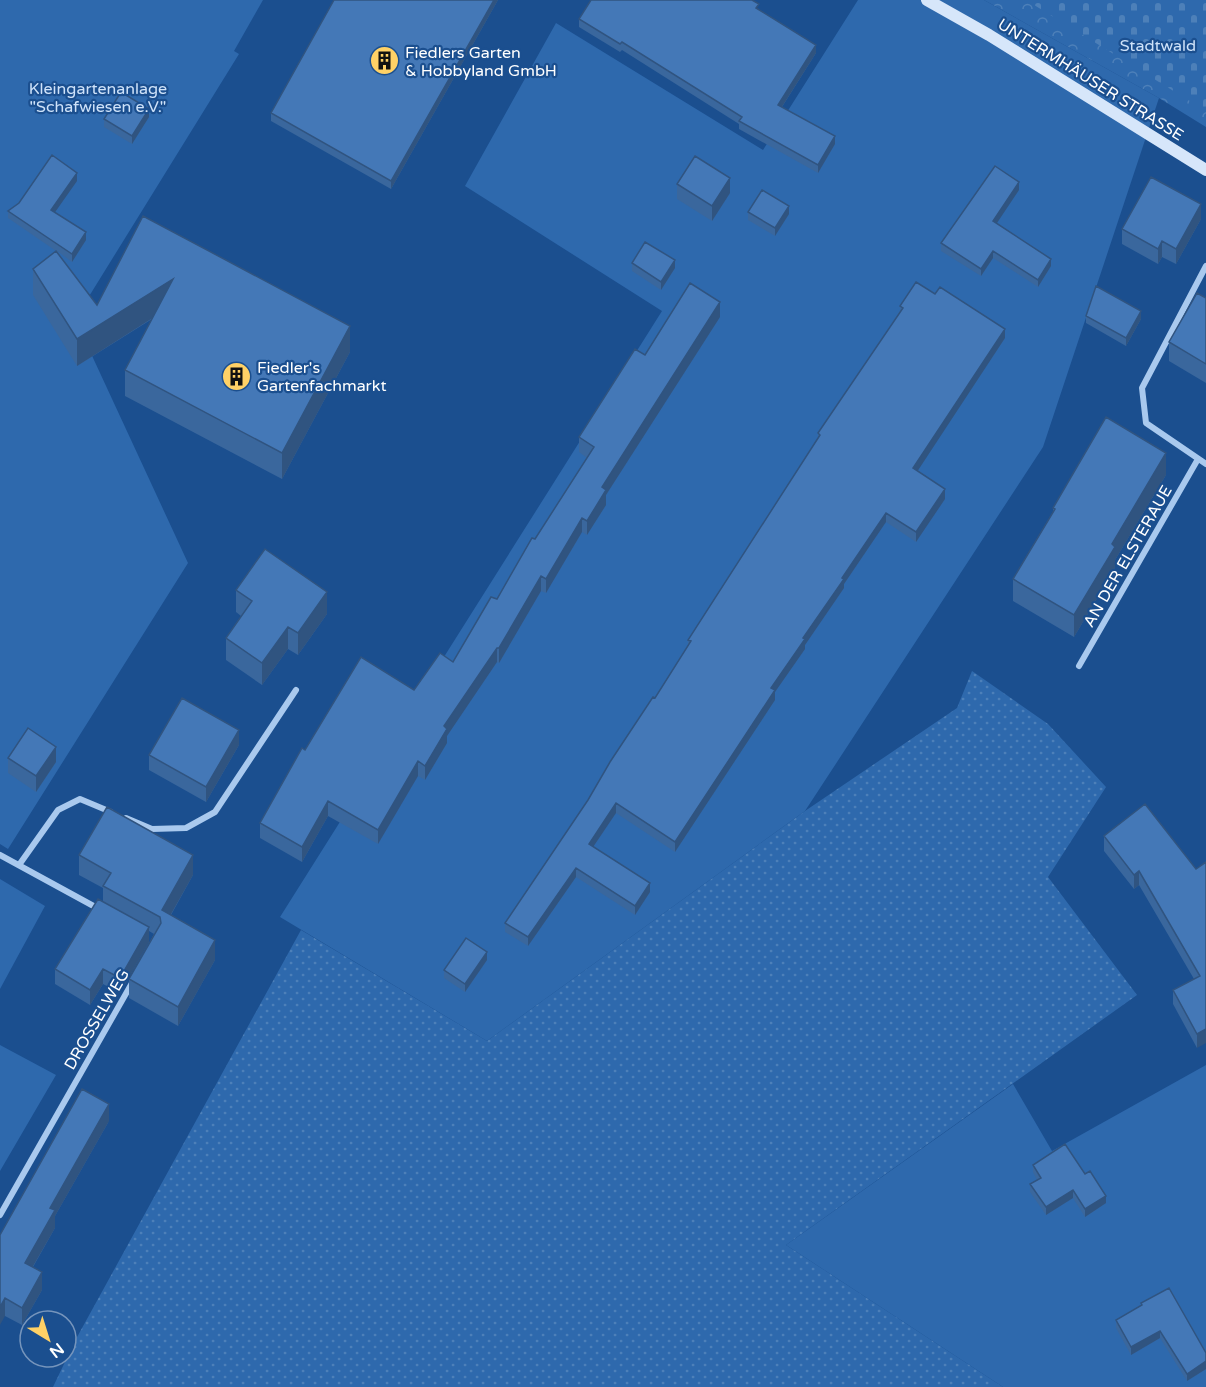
<svg xmlns="http://www.w3.org/2000/svg" width="1206" height="1387" font-family="'Varela Round',sans-serif">
<style>
.grass{fill:url(#grass-dots)}
.forest{fill:url(#forest-crowns)}
.cemetery{fill:url(#cemetery-stones)}
.garden{fill:#2e69ad}
.lines{fill:none;stroke-linecap:round;stroke-linejoin:round}
.street{stroke:#a9c9ee;stroke-width:6}
.secondary{stroke:#d6e6fa;stroke-width:12}
.wall{fill:#3a679d}
.shaded-wall{fill:#305480}
.building{fill:#4478b7;stroke:#305480;stroke-width:1.5}
.labels{text-anchor:middle;stroke-width:4.5;stroke-linejoin:round;paint-order:stroke}
.park-label{font-size:16px;fill:#cfe3fa;stroke:#1b4f8f}
.poi-label{font-size:16px;fill:#fff;stroke:#1b4f8f;text-anchor:start}
.street-label{font-size:16px;fill:#fff;stroke:#1b4f8f}
</style>
<defs>
<pattern id="grass-dots" width="8" height="8" patternUnits="userSpaceOnUse" patternTransform="scale(1.5)"><rect width="8" height="8" fill="#2e69ad"/><path d="M2 2h.1M6 6h.1" fill="none" stroke="#4d80b9" stroke-width="1.8" stroke-linecap="round"/></pattern>
<pattern id="forest-crowns" width="20" height="18" patternUnits="userSpaceOnUse" patternTransform="scale(1.5)"><rect width="20" height="18" fill="#2e69ad"/><path d="M2 6a3 3 0 1 1 6 0M12 15a3 3 0 1 1 6 0" fill="none" stroke="#4d80b9"/></pattern>
<pattern id="cemetery-stones" width="16" height="16" patternUnits="userSpaceOnUse" patternTransform="scale(1.5)"><rect width="16" height="16" fill="#2e69ad"/><path d="M2 7V4a2 2 0 0 1 4 0v3zM10 15v-3a2 2 0 0 1 4 0v3z" fill="#4d80b9"/></pattern>
</defs>
<rect width="100%" height="100%" fill="#1b4f8f"/>
<path class="grass" d="M972,671l76,53 58,63 -58,90 89,118 -351,250 217,142h-950l23,-48 225,-409 186,111 318,-230 152,-103z"/>
<path class="forest" d="M984,0h222v127l-47,-29z"/>
<path class="cemetery" d="M1026,0h180v111z"/>
<path class="garden" d="M0,0h263l-29,51 5,3 -164,265 113,244 -180,286 -8,-5z
M858,0h126l175,98 -116,349 -238,364 -318,230 -207,-124 382,-606 -197,-125 91,-163 207,127z
M0,879l45,27 -45,83z
M0,1045l56,30 -56,96z
M1206,1065v322h-203l-217,-142 227,-161 39,67z"/>
<g class="lines">
<path class="street" d="M1206,266l-64,122 4,35 60,41
M1079,666l119,-207
M126,818l26,11 34,-1 29,-16 81,-122
M0,855l99,54
M19,865l39,-55 22,-11 31,13
M0,1215l132,-232"/>
<path class="secondary" d="M927,0l62,35 217,135"/>
</g>
<path class="wall" d="M334,0h164l-107,189 -120,-68v-8z
M759,10l57,43 -34,54 53,37 -17,29 -79,-44v-5l-117,-74 -2,2 -41,-25v-8z
M149,117l-17,27 -28,-17v-8z
M77,181l-23,31 32,28 -14,22 -15,-11 40,54 253,47 -68,127 -157,-83v-26l27,-51 -75,47 -44,-71v-26l23,-18 -48,-33v-7z
M677,184l53,9 -18,28 -35,-22z
M1019,190l-23,33 55,43 -13,21 -45,-29 -12,18 -40,-25v-8z
M748,212l41,2 -14,22 -27,-16z
M1201,219l-25,45 -14,-7 -4,7 -36,-20v-15z
M632,263l43,5 -14,22 -29,-19z
M1206,298v85l-37,-22v-19z
M900,306l105,32 -88,133 28,28 -29,43 -30,-20 -42,62v4l-39,57v4l-30,43v8l-100,152 -59,-39 -23,34 57,45 -15,23 -59,-38 -48,69 -23,-14v-9l83,-123 67,-102 33,-53v-5l130,-201v-6l82,-122z
M1086,316l55,3 -15,27 -40,-23z
M720,317l-114,178v10l-19,30 -5,-3 -36,61 -5,-2 -42,72 -2,-1 -50,74v7l-22,37 -7,-4 -40,68 -50,-28 -26,46 -42,-24v-15l45,-73 109,-60 39,-28 44,-63 90,-141 -8,-6v-15l66,-82z
M1166,475l-51,85v8l-41,69 -61,-36v-22l40,-66v-5z
M236,590l91,24 -29,41 -10,-6 -26,36 -36,-25v-22l15,-22 -5,-4z
M239,745l-33,57 -57,-32v-15z
M8,758l48,4 -20,30 -28,-19z
M1104,836l92,33 10,-7 -9,186 -24,-44v-14l21,-11 -55,-94 -5,4 -30,-38z
M79,855l114,20 -22,40 44,45 -37,66 -49,-28v-19l25,-45 -5,-3v11l-29,51 -17,-9 -13,21 -35,-21v-15l48,-67v-14l-24,-13z
M487,960l-22,32 -21,-14v-8z
M109,1121l-54,95v12l-22,39 9,23 -20,35 -17,-9 -5,-81z
M1033,1165l73,38 -21,14 -12,-19 -27,17 -16,-23v-8l7,-4 -4,-8z
M1141,1303l65,50v16l-19,12 -27,-43 -29,17 -15,-27v-8l25,-14z"/>
<path class="shaded-wall" d="M494,0h4l-107,189v-8z
M816,45v8l-38,60v-8z
M149,109v8l-17,27v-8z
M835,136v8l-17,29v-8z
M77,173v8l-26,37v-8z
M730,178v15l-18,28v-15z
M1019,182v8l-26,39v-8z
M1201,204v15l-25,45v-15z
M789,206v8l-14,22v-8z
M86,232v8l-14,22v-8z
M1162,241v16l-4,7v-15z
M993,251v7l-12,18v-7z
M1051,259v7l-13,21v-7z
M675,260v8l-14,22v-8z
M173,279v26l-96,61v-27z
M720,302v15l-114,178v10l-19,30v-14l15,-34z
M1141,311v8l-15,27v-8z
M350,326v26l-68,127v-26z
M1005,329v9l-92,140v-10z
M1166,453v22l-51,85v8l-41,69v-22l38,-71z
M945,489v10l-29,43v-10z
M886,513v9l-42,62v4l-39,57v4l-30,43v8l-100,152v-10l96,-154 71,-110z
M582,518v14l-36,61v-14z
M541,576v15l-42,72v-15z
M327,592v22l-29,41v-22z
M288,627v22l-26,36v-22z
M497,648v14l-50,74v7l-22,37v-14l19,-40z
M239,730v15l-33,57v-15z
M56,747v15l-20,30v-16z
M418,761v15l-40,68v-14z
M328,801v15l-26,46v-15z
M616,803v10l-27,40v-9z
M193,855v20l-31,55v-20z
M576,868v9l-48,69v-9z
M1139,871v14l-5,4v-14z
M650,883v9l-15,23v-9z
M149,927v15l-29,51v-15z
M215,940v20l-37,66v-19z
M487,952v8l-22,32v-8z
M103,969v15l-13,21v-15z
M1206,1029v14l-9,5v-14z
M109,1104v17l-54,95v12l-30,52v-17l25,-55z
M1073,1190v8l-27,17v-8z
M1106,1196v7l-21,14v-8z
M42,1272v18l-20,35v-17z
M5,1298v18l-5,9v-18z
M1160,1331v7l-29,17v-8z
M1206,1361v8l-19,12v-7z"/>
<path class="building" d="M334,0h160l-103,181 -120,-68z
M591,0h161l7,4 -3,4 60,37 -38,60 57,31 -17,29 -79,-44 3,-4 -120,-75 -2,2 -41,-25z
M121,92l28,17 -17,27 -28,-17z
M52,155l25,18 -26,37 35,22 -14,22 -64,-43 11,-8z
M695,156l35,22 -18,28 -35,-22z
M995,166l24,16 -26,39 58,38 -13,21 -45,-29 -12,18 -40,-26z
M1151,177l50,27 -25,45 -14,-8 -4,8 -36,-20z
M762,190l27,16 -14,22 -27,-16z
M143,216l207,110 -68,127 -157,-83 48,-91 -96,60 -44,-70 23,-18 41,54z
M645,242l30,18 -14,22 -29,-19z
M916,282l19,12 5,-7 65,42 -92,139 32,21 -29,43 -30,-19 -44,65 2,1 -41,59 2,1 -34,49 4,2 -100,152 -59,-39 -27,41 61,39 -15,23 -59,-38 -48,69 -23,-14 83,-123 22,-38 43,-65 2,1 36,-57 -3,-1 132,-205 -2,-2 85,-125 -3,-2z
M690,283l30,19 -118,185 4,3 -19,31 -5,-3 -36,61 -5,-3 -42,72h-2l-53,78 3,3 -22,37 -7,-5 -40,69 -50,-29 -26,46 -42,-24 42,-75 3,2 56,-93 53,33 26,-37 13,9 38,-65 6,2 35,-61 3,1 59,-92 -15,-10 56,-88 10,6z
M1096,286l45,25 -15,27 -40,-22z
M1197,293l9,5v66l-37,-22z
M1106,417l60,36 -54,91 3,3 -41,68 -61,-36 42,-70 -2,-1z
M265,549l62,43 -29,41 -10,-6 -26,36 -36,-25 26,-37 -16,-11z
M182,698l57,32 -33,57 -57,-32z
M28,728l28,19 -20,29 -28,-18z
M1145,804l51,65 10,-7v167l-9,5 -24,-44 27,-14 -61,-105 -5,4 -30,-39z
M107,807l86,48 -31,55 53,30 -37,67 -49,-28 32,-56 -1,-6 -57,-31 8,-13 -32,-18z
M98,899l51,28 -29,51 -17,-9 -13,21 -35,-21z
M466,938l21,14 -22,32 -21,-14z
M82,1089l27,15 -59,104 5,2 -30,53 17,9 -20,36 -17,-10 -5,9v-72z
M1065,1144l20,30 5,-3 16,25 -21,13 -12,-19 -27,17 -16,-23 11,-6 -8,-13z
M1169,1288l37,65v8l-19,13 -27,-43 -29,16 -15,-27 26,-15 -1,-2z"/>
<defs>
<symbol id="building-disc" viewBox="-11 -11 22 22"><circle r="9.5" fill="#ffd166" stroke="#1b4f8f"/><path d="M-4-6H4V6H1V3H-1V6H-4ZM-2.5-4.3h1.7v1.8h-1.7ZM.8-4.3h1.7v1.8H.8ZM-2.5-1h1.7V.8h-1.7ZM.8-1h1.7V.8H.8Z" fill="#111"/></symbol>
</defs>
<g fill-rule="evenodd">
<use href="#building-disc" x="368" y="44" width="33" height="33"/>
<use href="#building-disc" x="220" y="360" width="33" height="33"/>
</g>
<g class="labels">
<g class="park-label">
<text x="1158" y="51">Stadtwald</text>
<text x="98" y="94">Kleingartenanlage<tspan x="98" dy="18">"Schafwiesen e.V."</tspan></text>
</g>
<g class="poi-label">
<text x="405" y="58">Fiedlers Garten<tspan x="405" dy="18">&amp; Hobbyland GmbH</tspan></text>
<text x="257" y="373">Fiedler's<tspan x="257" dy="18">Gartenfachmarkt</tspan></text>
</g>
<g class="street-label">
<text transform="translate(1091 79) rotate(32)" y="6">UNTERMHÄUSER STRASSE</text>
<text transform="translate(1127 556) rotate(-60)" y="6">AN DER ELSTERAUE</text>
<text transform="translate(96 1019) rotate(-60)" y="6">DROSSELWEG</text>
</g>
</g>
<g transform="translate(48 1339) rotate(142)"><circle r="28" fill="#1b4f8f" stroke="#7695bc" stroke-width="1.5"/>
<path d="M0-4.5L10 22L0 15L-10 22Z" fill="#ffd166"/>
<text y="-9" font-size="16" font-weight="bold" text-anchor="middle" fill="#ffffff">N</text>
</g>
</svg>
